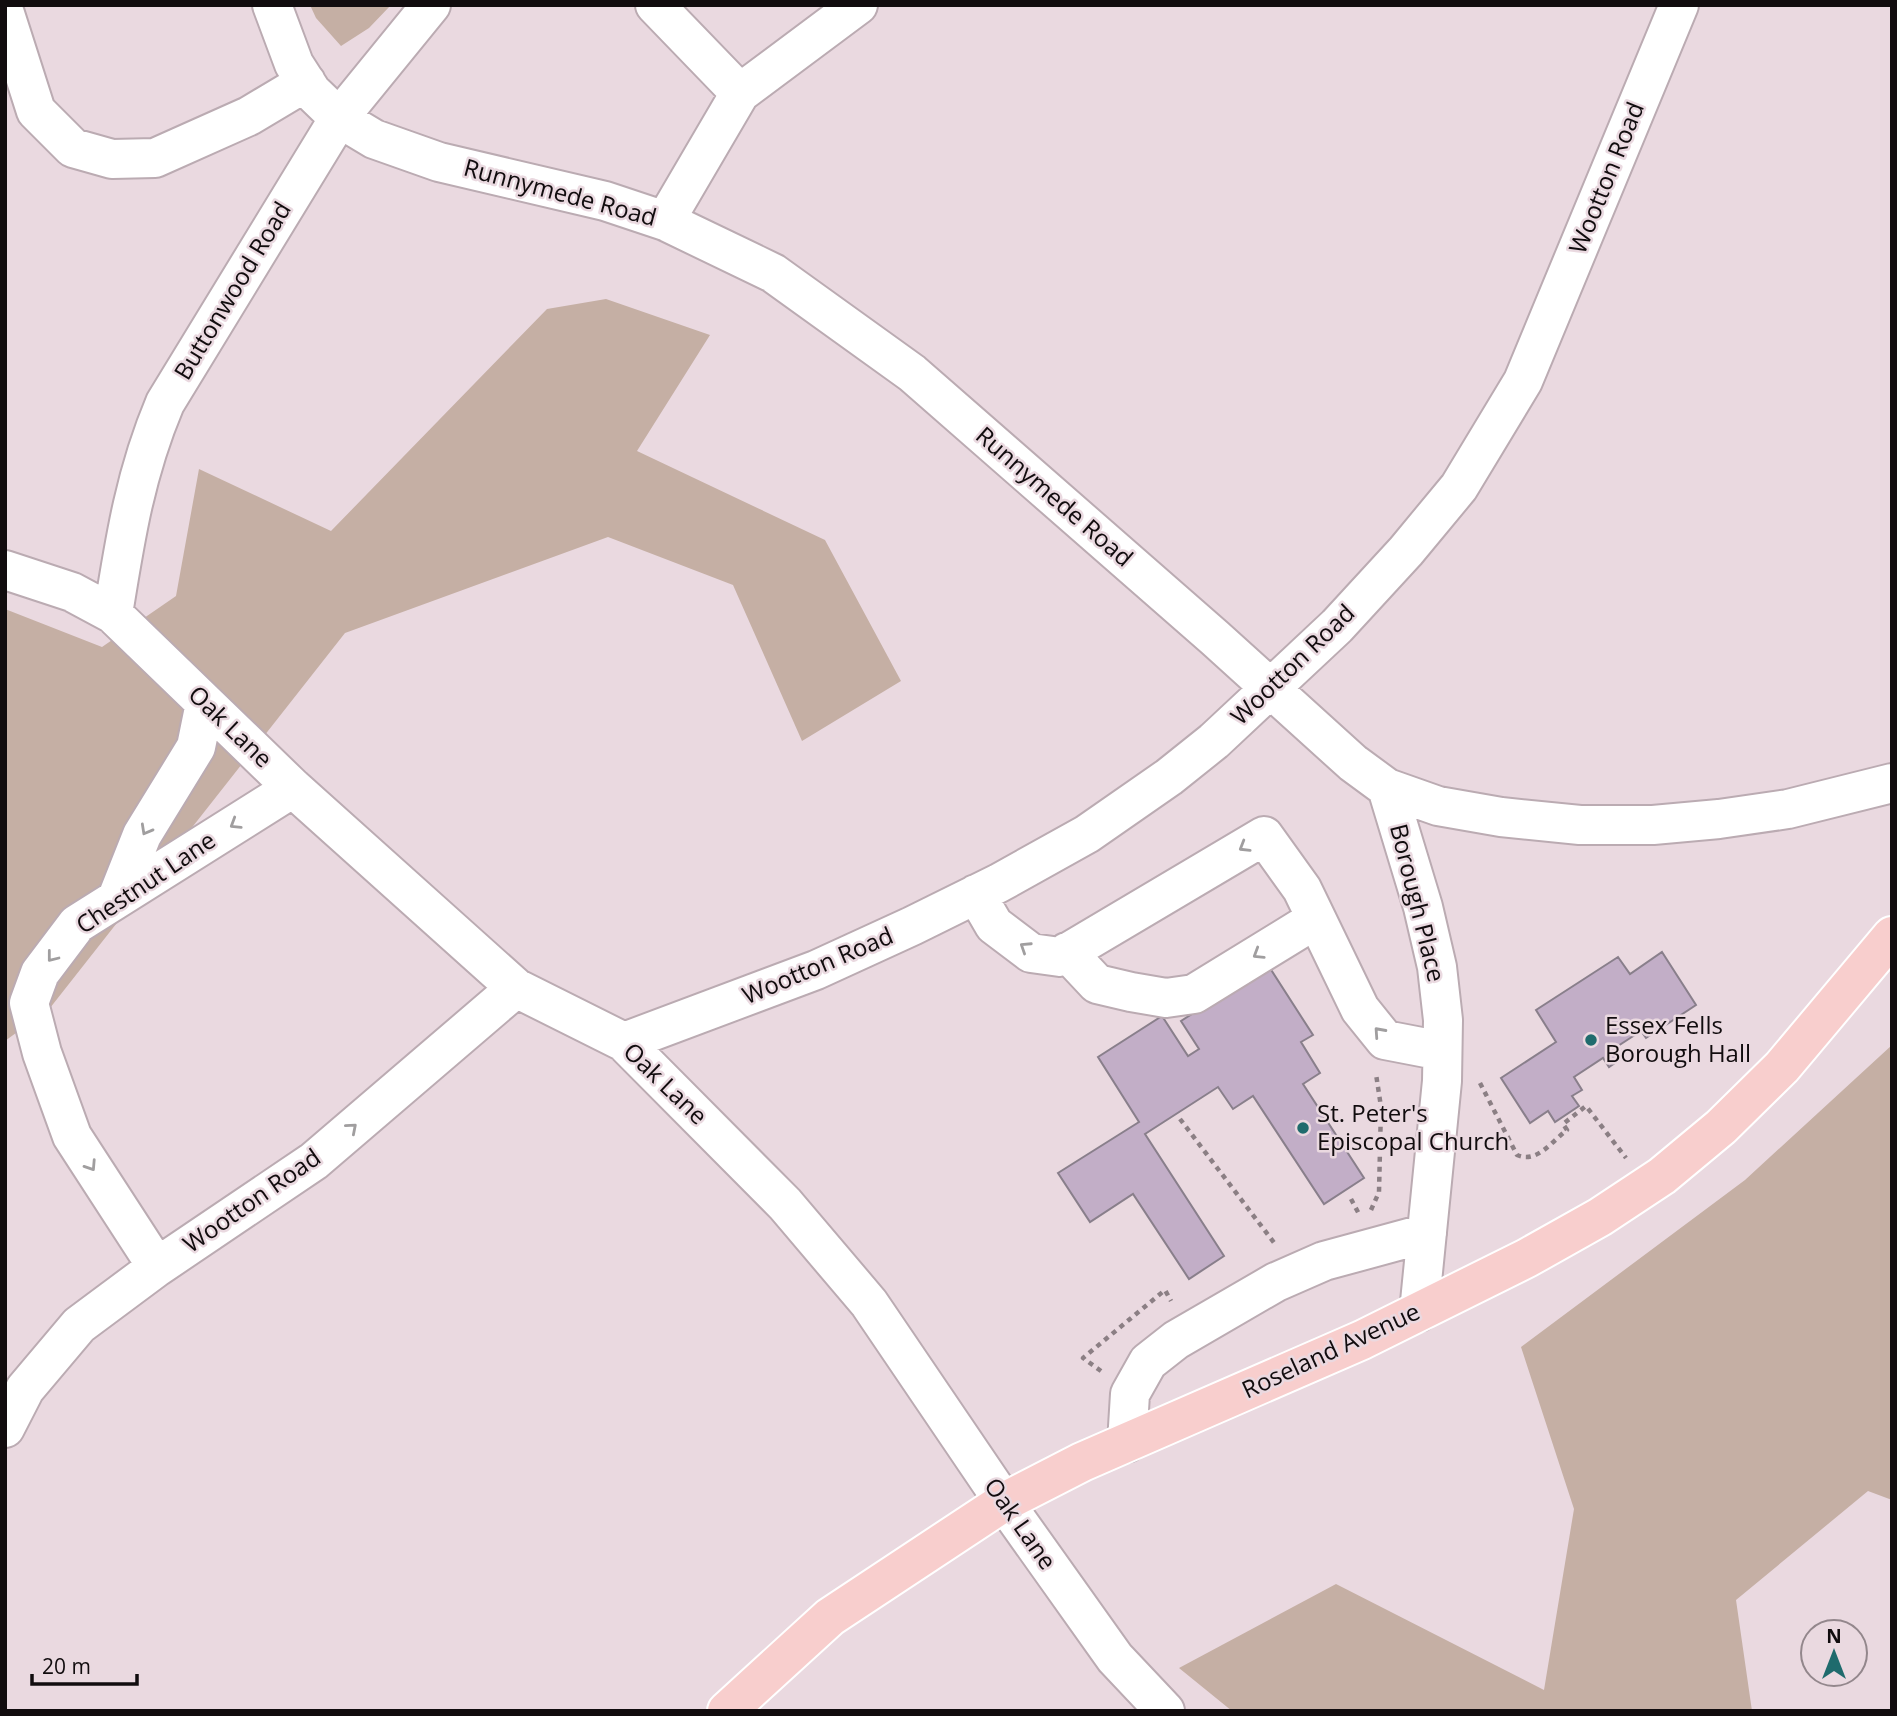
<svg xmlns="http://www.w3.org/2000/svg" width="1897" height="1716" font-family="'Open Sans',sans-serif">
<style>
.green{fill:#c5afa4}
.building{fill:#c2aec7;stroke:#897f8b;stroke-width:2}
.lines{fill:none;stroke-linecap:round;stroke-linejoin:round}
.minor-casing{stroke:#bbabb2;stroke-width:42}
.major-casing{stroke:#fff;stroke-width:42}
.path{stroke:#8b7f84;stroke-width:4.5;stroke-dasharray:5 5;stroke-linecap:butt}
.minor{stroke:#fff;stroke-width:38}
.major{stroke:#f8cecd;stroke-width:38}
.oneway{stroke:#a09e9f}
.poi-dot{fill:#1f6b6d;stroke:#ead9e0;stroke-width:2.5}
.labels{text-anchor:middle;stroke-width:5;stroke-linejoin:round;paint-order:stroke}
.street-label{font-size:24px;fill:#110c0e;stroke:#ead9e0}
.poi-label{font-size:24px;fill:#110c0e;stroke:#ead9e0;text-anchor:start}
</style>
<rect width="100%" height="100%" fill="#ead9e0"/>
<path class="green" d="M310,5h81l-22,23 -28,18 -25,-28z
M606,299l104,36 -73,116 188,89 76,141 -99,60 -69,-156 -125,-48 -263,96 -295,375 -45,33v-432l97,38 74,-51 23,-127 132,62 216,-222z
M1892,1045v455l-24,-9 -132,109 16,111h-520l-53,-43 157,-84 208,106 30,-181 -53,-162 224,-167z"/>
<path class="building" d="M1662,952l34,53 -50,33 -5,-7 -23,15 7,10 -16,11 -6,-9 -29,19 8,13 -10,6 7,10 -24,16 -7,-11 -18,12 -29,-45 55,-36 -20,-32 82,-53 12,17z
M1268,965l45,70 -12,7 19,31 -17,11 61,94 -40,26 -71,-108 -20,13 -15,-22 -73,47 79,122 -35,23 -56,-85 -43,28 -32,-49 81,-51 -41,-65 64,-41 26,40 11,-7 -18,-28z"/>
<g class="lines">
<defs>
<path id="minor" d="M272,5l22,59 18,28 27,26 35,21 65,23 166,39 60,20 108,52 139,100 303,265 138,125 34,25 51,18 63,11 79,8h73l66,-6 69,-10 104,-26
M655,5l85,88
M5,14l31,97 37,37 39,11 43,-1 94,-42 57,-34
M665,221l75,-128 118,-88
M5,570l67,22 41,22 180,174 223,200 108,54 161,162 84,99 135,199 111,156 50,53
M113,614c12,-75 22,-140 52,-211l174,-285 92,-113
M1387,788l36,119 14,60 6,53 -1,61 -23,231
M976,894l18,31 37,28 29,4 204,-121 38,53 58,120 25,31 57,11
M117,898l25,-63 54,-88 9,-44
M1067,952l30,32 34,8 35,6 28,-4 122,-75
M624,1042l192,-72 96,-44 87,-43 88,-49 82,-57 45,-36 123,-115 69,-75 53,-64 64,-106 156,-376
M157,1267l-85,-131 -30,-83 -13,-50 11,-30 37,-49 216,-136
M5,1428l20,-39 54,-64 78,-58 157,-106 202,-173
M1127,1443l3,-49 18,-32 28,-22 100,-58 48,-21 103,-28"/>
<path id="major" d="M727,1711l103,-94 174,-115 78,-40 280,-122 165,-82 73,-41 62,-41 59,-49 61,-60 110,-131"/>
</defs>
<use href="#minor" class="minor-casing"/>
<use href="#major" class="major-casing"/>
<path class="path" d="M1480,1083l37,72c20,9 35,-14 50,-25l-4,-6 23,-18 40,52
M1180,1119l95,125
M1351,1199l8,15
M1371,1210l8,-18 2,-85 -5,-33
M1101,1371l-18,-13 82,-68 6,11"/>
<use href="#minor" class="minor"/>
<use href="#major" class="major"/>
</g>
<defs><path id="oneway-chevron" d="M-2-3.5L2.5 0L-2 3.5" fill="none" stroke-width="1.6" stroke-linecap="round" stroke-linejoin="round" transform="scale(1.75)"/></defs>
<g class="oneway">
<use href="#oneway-chevron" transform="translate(235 824) rotate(148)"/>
<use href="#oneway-chevron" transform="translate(146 830) rotate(119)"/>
<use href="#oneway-chevron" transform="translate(1244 847) rotate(149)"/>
<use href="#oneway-chevron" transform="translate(1025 947) rotate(-147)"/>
<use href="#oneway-chevron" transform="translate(1258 954) rotate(148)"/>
<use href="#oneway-chevron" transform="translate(52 957) rotate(128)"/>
<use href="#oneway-chevron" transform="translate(1379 1032) rotate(-132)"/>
<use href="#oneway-chevron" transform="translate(352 1128) rotate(-41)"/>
<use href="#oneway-chevron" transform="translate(91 1166) rotate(57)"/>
</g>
<g class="poi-dot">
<circle cx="1591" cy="1040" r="7"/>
<circle cx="1303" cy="1128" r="7"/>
</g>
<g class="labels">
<g class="street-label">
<text transform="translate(1607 178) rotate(-68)" y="8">Wootton Road</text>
<text transform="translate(560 193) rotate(15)" y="8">Runnymede Road</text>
<text transform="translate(233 291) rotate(-59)" y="8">Buttonwood Road</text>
<text transform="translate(1054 497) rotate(41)" y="8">Runnymede Road</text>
<text transform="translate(1293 665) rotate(-44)" y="8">Wootton Road</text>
<text transform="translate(230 727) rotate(44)" y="8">Oak Lane</text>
<text transform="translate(146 883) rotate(-34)" y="8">Chestnut Lane</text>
<text transform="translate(1417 903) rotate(76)" y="8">Borough Place</text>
<text transform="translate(818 966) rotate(-23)" y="8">Wootton Road</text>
<text transform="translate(665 1084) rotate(44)" y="8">Oak Lane</text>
<text transform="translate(252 1201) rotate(-35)" y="8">Wootton Road</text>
<text transform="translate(1331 1351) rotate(-25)" y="8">Roseland Avenue</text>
<text transform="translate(1020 1524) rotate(55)" y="8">Oak Lane</text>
</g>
<g class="poi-label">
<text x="1605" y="1034">Essex Fells<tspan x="1605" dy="28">Borough Hall</tspan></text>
<text x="1317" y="1122">St. Peter's<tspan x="1317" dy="28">Episcopal Church</tspan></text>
</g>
</g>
<rect width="1897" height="1716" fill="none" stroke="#110c0e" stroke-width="14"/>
<g transform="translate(1834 1653)"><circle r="33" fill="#ead9e0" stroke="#93878c" stroke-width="2"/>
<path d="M0-5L12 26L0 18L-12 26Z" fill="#1f6b6d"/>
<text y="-10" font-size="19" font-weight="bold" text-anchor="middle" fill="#110c0e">N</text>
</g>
<path d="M32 1674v10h105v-10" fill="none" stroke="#110c0e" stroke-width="3.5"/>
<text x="42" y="1674" font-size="21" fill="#110c0e" stroke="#ead9e0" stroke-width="5" paint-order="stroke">20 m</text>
</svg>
